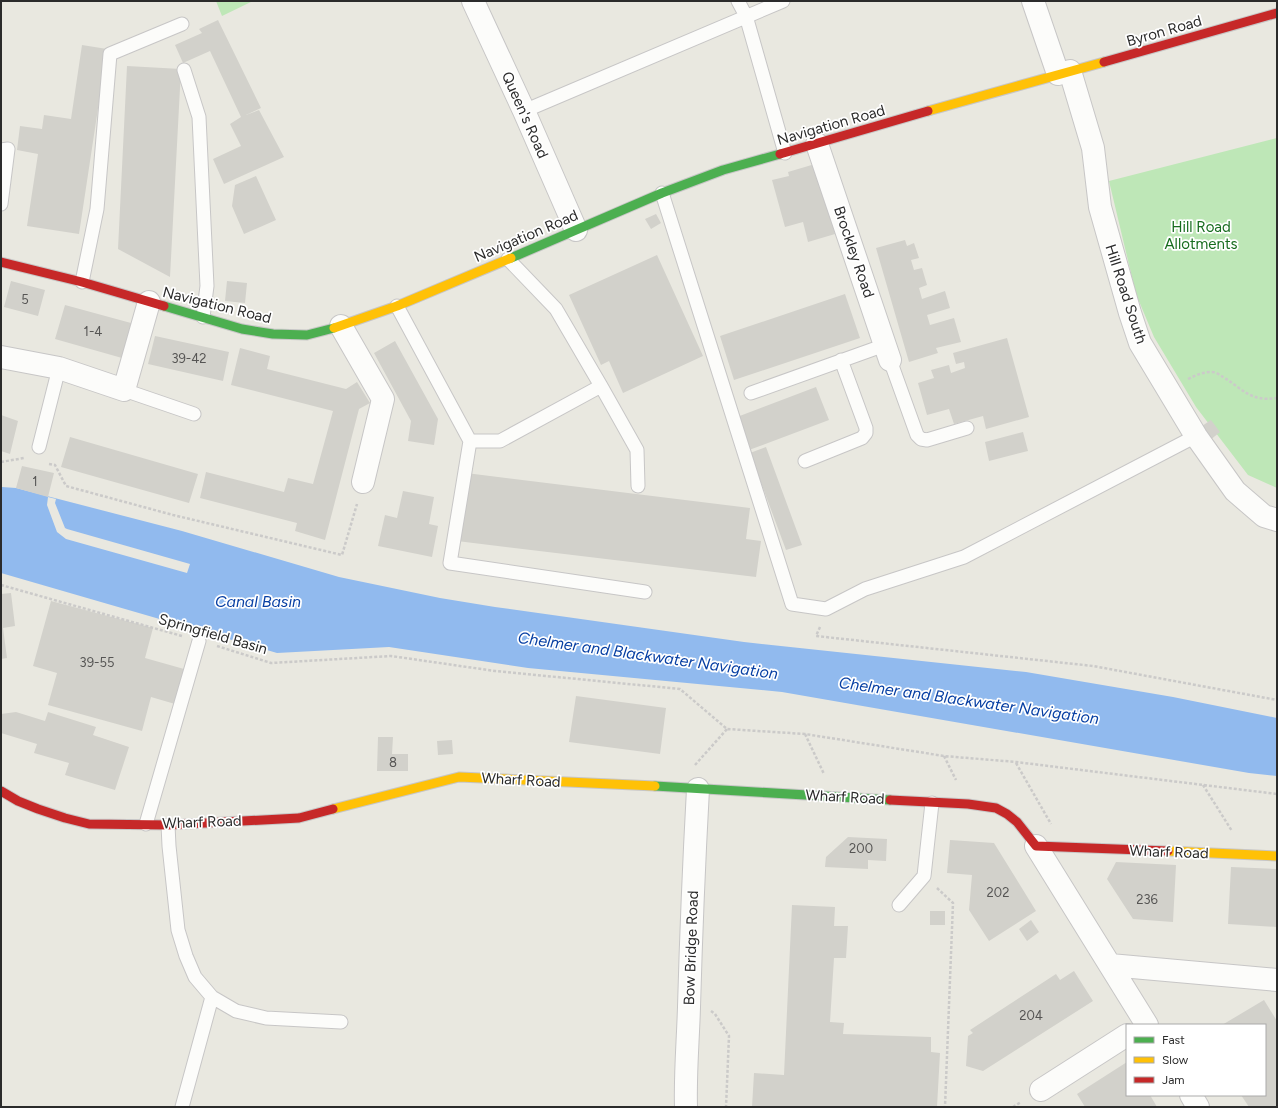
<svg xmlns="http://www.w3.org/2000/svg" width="1278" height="1108" font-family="Figtree,sans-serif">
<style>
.green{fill:#bee7b7}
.water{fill:#91baee}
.pier{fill:#e9e8e0}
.building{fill:#d2d1cb}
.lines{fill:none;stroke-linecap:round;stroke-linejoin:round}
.lane-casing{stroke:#c7c6c6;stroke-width:15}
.street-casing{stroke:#c7c6c6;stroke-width:24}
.fast-casing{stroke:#c7c6c6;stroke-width:11}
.slow-casing{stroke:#c7c6c6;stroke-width:11}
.jam-casing{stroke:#c7c6c6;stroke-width:11}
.path{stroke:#cbcac9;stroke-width:2.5;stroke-dasharray:3 2;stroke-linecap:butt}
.lane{stroke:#fcfcfa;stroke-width:13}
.street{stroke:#fcfcfa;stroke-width:22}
.fast{stroke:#4caf50;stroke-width:9}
.slow{stroke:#ffc107;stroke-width:9}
.jam{stroke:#c62828;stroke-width:9}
.labels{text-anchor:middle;stroke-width:3.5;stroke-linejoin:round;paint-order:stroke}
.number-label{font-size:13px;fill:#565554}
.street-label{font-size:15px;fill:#2b2b2b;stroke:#fff}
.park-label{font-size:15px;fill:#176c1e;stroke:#fff}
.water-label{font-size:16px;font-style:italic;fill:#073fa3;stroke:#fff}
</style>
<rect width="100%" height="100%" fill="#e9e8e0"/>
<path class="green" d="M216,1h37l-31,15z
M1277,138v350l-29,-13 -52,-68 -42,-70 -18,-43 -27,-113z"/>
<path class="water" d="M2,487l14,1 166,43 157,46 101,21 55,9 249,35 282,30 147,25 104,21v58l-28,-3 -467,-81 -254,-24 -139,-21 -112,6 -276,-80z"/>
<path class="pier" d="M48,497l8,2 -1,4 10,25 2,1 123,35 -3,9 -121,-34 -9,-7 -10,-27z"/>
<path class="building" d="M218,20l43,88 -15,7 13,-5 25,47 -60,27 -11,-25 28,-13 -11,-22 11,-7 -31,-66 -27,12 -8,-18 27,-12 -3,-4z
M82,45l25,4 -28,185 -52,-8 11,-72 -21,-4 3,-24 22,3 2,-14 27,4z
M127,66l54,3 -11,208 -52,-28z
M815,164l20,70 -27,8 -5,-20 -18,5 -13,-47 17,-4 -1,-4z
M256,176l20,44 -32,14 -12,-28 3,-21z
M656,214l5,9 -10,6 -6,-10z
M905,240l2,6 7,-3 5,15 -8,2 3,10 8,-2 5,17 -8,3 3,11 23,-8 5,17 -23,7 3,10 24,-7 7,24 -25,6 2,5 -29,9 -33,-114z
M657,255l46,101 -80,37 -14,-32 -8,4 -32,-70z
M11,281l34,9 -7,26 -34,-9z
M227,281l20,2 -2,20 -20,-2z
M845,294l15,44 -126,42 -14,-44z
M65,305l66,18 -9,35 -67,-19z
M155,336l74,16 -6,29 -75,-17z
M1007,338l22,79 -43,12 -3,-13 -29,8 -5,-15 -22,6 -9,-32 16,-5 -3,-8 18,-5 2,8 14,-5 -1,-6 -8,2 -3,-11z
M395,341l43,78 -4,26 -26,-4 3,-20 -37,-68z
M240,348l30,8 -3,13 79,20 11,-7 13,21 -11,6 -34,131 -30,-9 2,-8 -97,-25 6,-26 78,20 4,-14 25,6 20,-73 -102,-26z
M816,387l13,33 -80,30 -12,-33z
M1,415l17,6 -8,33 -9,-3z
M1211,420l9,12 -11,9 -10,-13z
M1023,432l5,19 -39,10 -4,-19z
M70,437l128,37 -9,29 -128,-36z
M766,447l36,98 -16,5 -36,-97z
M22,466l32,7 -6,24 -32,-9z
M466,473l284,35 -4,31 15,2 -5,36 -299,-36z
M403,491l31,6 -5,27 9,2 -6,31 -54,-11 7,-31 12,3z
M11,593l4,33 -12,2 4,30 -6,1v-65z
M51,601l102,27 -8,30 39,11 -9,35 -24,-7 -9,34 -94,-26 9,-32 -24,-7z
M576,696l90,12 -6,46 -91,-12z
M16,712l29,9 3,-9 48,15 -3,8 36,12 -14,43 -50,-15 4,-12 -35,-10 3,-9 -36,-11v-19z
M378,737h15l-1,17h16v17h-31z
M452,740l1,14 -15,1 -1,-14z
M848,837l39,2 -1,22 -18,-1v9l-43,-2 1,-10z
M950,840l44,3 42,68 -47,30 -20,-31 3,-35 -25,-2z
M1116,862l60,3 -3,57 -40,-3 -26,-40z
M1231,867l46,2v58l-49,-3z
M792,905l43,2 -1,19h14l-2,32h-12l-4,64 14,1 -1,11 88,3v15l9,1 -3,54h-185l2,-34 30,2z
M930,911h15v14h-15z
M1031,920l8,12 -12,9 -8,-12z
M1074,971l19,30 -110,70 -17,-5 2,-30 5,-3 -3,-3 86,-56 4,6z
M1264,1000l13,21v86h-28l-8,-12h24v-70h-43z
M1127,1062v33h23l7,12h-72l-8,-13z"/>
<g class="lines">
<defs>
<path id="lane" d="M738,1l8,15 39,137
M184,70l15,47 8,169 -4,31
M524,111l259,-110
M1,150l7,-1 -7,55
M662,193l130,411 34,5 39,-20 99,-32 232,-121
M508,259l48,50 45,77 36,64 1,36
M82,282l15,-73 13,-155 72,-30
M397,306l73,135h30l101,-55
M890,360l27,75 4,4 6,1 40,-12
M124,390l70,24
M751,393l134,-48
M470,441l-20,122 195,29
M39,447l20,-79
M805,461l57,-23 4,-5v-5l-25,-68
M146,824l53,-183
M168,825l1,21 9,84 8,26 9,21 17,20 24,14 30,7 75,4
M899,905l25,-29 8,-73
M182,1107l30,-110"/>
<path id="street" d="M473,1l51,110 52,119
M1033,1l25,73
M1070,71l23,77 7,59 30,106 10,30 56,93 39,55 29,25 13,4
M817,144l73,216
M341,326l42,73 -20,83
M1,357l58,11 65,22 25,-88
M1036,846l111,179
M1110,965l167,15
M1041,1090l86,-55
M1191,1095l7,12
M686,1107c-1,-33 2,-66 3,-100 2,-73 5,-145 9,-218"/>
<path id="fast" d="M511,258l151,-65 61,-23 57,-16
M164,306l78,23 31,5 34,1 27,-7
M655,786l235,14"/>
<path id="slow" d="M928,111l176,-49
M334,328l63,-22 114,-48
M333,809l126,-32 196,9
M1168,851l109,5"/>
<path id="jam" d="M1104,62l173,-49
M780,154l148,-43
M1,262l81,20 82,24
M1,791l17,10 20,8 27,9 24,6 79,1 131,-7 34,-9
M890,800l78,4 28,4 11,6 10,8 19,24 132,5"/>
</defs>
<use href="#lane" class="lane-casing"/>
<use href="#street" class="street-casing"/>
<use href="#fast" class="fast-casing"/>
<use href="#slow" class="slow-casing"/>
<use href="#jam" class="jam-casing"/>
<path class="path" d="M1188,379c8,-4 15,-7 24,-7 4,0 8,3 11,5 20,12 27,25 54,21
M1,462l23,-4
M49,464l6,1 11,21 107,29 169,40 15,-51
M1,585l181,51
M820,627l-4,9 277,30 184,34
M217,646l54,17 120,-7 104,15 185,18 47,40 78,5 139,22 72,6 261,32
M805,734l19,40
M944,756l12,24
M1016,763l35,61
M695,765l32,-36
M1203,785l29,46
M937,888l16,15 -8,204
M711,1011l4,3 14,22 -3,71
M1013,1107l8,-5"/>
<use href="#lane" class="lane"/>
<use href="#street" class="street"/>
<use href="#fast" class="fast"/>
<use href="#slow" class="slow"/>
<use href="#jam" class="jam"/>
</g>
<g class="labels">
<g class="number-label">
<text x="25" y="304">5</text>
<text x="93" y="336">1-4</text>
<text x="189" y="363">39-42</text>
<text x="35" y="486">1</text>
<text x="97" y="667">39-55</text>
<text x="393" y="767">8</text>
<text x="861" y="853">200</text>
<text x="998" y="897">202</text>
<text x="1147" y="904">236</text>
<text x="1031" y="1020">204</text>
</g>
<g class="street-label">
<text transform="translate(1164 31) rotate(-16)" y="5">Byron Road</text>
<text transform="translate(525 115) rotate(66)" y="5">Queen's Road</text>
<text transform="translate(831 125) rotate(-16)" y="5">Navigation Road</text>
<text transform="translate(526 236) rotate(-23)" y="5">Navigation Road</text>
<text transform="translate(854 252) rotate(71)" y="5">Brockley Road</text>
<text transform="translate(1126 294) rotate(72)" y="5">Hill Road South</text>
<text transform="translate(217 305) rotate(14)" y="5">Navigation Road</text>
<text transform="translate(213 634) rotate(16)" y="5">Springfield Basin</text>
<text transform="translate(521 780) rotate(3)" y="5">Wharf Road</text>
<text transform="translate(845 797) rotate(3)" y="5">Wharf Road</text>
<text transform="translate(202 822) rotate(-2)" y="5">Wharf Road</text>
<text transform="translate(1169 852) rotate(2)" y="5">Wharf Road</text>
<text transform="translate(691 948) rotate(-88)" y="5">Bow Bridge Road</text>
</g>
<g class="park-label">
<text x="1201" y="232">Hill Road<tspan x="1201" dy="17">Allotments</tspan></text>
</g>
<g class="water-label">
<text x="258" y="607">Canal Basin</text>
<text transform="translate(648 655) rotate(8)" y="6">Chelmer and Blackwater Navigation</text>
<text transform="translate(969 700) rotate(8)" y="6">Chelmer and Blackwater Navigation</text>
</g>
</g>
<rect width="1278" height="1108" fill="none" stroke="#2b2b2b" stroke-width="4"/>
<rect x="1126" y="1024" width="140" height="72" fill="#ffffff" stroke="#aaaaaa"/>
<rect x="1134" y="1037" width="20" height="6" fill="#4caf50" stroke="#aaaaaa"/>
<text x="1162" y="1044" font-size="12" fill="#2b2b2b">Fast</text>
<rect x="1134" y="1057" width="20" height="6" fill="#ffc107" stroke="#aaaaaa"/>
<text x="1162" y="1064" font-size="12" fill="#2b2b2b">Slow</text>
<rect x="1134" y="1077" width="20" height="6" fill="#c62828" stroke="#aaaaaa"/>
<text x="1162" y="1084" font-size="12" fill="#2b2b2b">Jam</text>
</svg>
